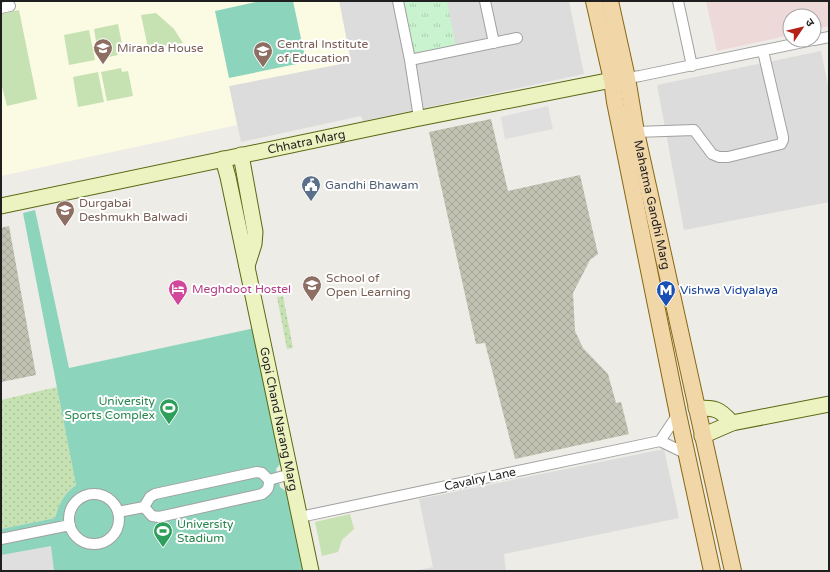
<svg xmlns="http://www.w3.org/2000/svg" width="830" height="572" font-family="'Varela Round','Noto Sans Devanagari',sans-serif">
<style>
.residential{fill:#dcdcdc}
.commercial{fill:#edd9d7}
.education{fill:#fafbe2}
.construction{fill:url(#construction-cross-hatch)}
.grass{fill:#c7e2b2}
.park{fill:url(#park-tufts)}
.garden{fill:url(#garden-dots)}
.pitch{fill:#8dd4bd}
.parking{fill:#dfdfdf}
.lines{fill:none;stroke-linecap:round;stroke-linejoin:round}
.street-casing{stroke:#a0a0a0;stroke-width:12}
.secondary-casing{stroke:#5a6912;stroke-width:17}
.primary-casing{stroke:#876812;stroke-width:18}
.street{stroke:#fff;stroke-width:10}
.secondary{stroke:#ecf2c0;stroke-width:15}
.primary{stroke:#f1d6a8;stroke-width:16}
.labels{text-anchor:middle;stroke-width:4;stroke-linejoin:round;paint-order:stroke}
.education-label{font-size:12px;fill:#785e54;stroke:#fff;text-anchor:start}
.street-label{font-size:12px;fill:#1f1f1f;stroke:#fff}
.service-label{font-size:12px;fill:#4e5e75;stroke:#fff;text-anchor:start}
.hotel-label{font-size:12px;fill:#b23c85;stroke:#fff;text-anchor:start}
.transit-label{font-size:12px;fill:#164399;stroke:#fff;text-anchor:start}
.leisure-label{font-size:12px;fill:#27864d;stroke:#fff;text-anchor:end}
</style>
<defs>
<pattern id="construction-cross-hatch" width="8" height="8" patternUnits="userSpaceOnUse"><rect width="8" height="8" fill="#c1c2b2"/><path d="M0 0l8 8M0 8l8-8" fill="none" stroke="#a5a699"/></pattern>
<pattern id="park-tufts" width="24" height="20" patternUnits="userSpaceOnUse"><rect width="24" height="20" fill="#c8f3ce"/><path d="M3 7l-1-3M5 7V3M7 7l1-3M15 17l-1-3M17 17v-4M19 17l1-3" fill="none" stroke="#abd0b0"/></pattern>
<pattern id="garden-dots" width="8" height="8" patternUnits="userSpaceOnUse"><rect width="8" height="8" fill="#c7e2b2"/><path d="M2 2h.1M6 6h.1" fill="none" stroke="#aac199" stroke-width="1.8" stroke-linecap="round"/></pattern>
</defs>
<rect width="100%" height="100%" fill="#eeece6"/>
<path class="residential" d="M339,1h230l15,73 -221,47 -2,-5 -120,26 -12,-56 122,-24z
M821,51l8,39v112l-145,28 -27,-145z
M664,449l15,69 -175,36 2,17h-92l19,-4 -14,-68z"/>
<path class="commercial" d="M706,1h123v25l-15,4v-14h-24v19l-73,16z"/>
<path class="education" d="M1,1h338l12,61 -122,24 8,39 -236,51z"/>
<path class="construction" d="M491,119l17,72 72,-16 18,79 -8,6 -17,33 2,38 8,17 25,26 8,29 5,-1 8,32 -114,25 -30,-116 -9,1 -47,-212z
M9,226l27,149 -35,7v-154z"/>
<path class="grass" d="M19,10l18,89 -30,7 -6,-23v-69z
M156,13l18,16 9,14 -35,5 -7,-33z
M118,24l5,25 -6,1 1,5 -19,4 -5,-30z
M89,30l6,30 -26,5 -5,-30z
M121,68l1,4 6,-1 5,25 -26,5 -6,-29z
M98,72l6,30 -26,5 -5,-30z
M350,514l4,15 -12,11 -4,12 -16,4 -7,-34z"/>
<path class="park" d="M403,1h44l9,46 -40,9 -4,-4z"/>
<path class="garden" d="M283,296l10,52 -6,1 -10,-52z
M57,387l19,98c-12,9 -17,18 -21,33l-54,11v-129z"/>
<path class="pitch" d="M261,1h32l13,61 -77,16 -14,-67z
M35,210l34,158 186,-40 27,134 -6,7 4,18 7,5 16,79h-302v-42l54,-11c4,-15 9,-24 21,-33l-53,-272z"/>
<path class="parking" d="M548,106l5,23 -48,10 -4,-22z
M51,546l3,25h-53v-16z"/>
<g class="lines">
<defs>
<path id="street" d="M398,1l12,59 9,58
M485,1l9,42
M678,1l14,65
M1,8l9,-2
M814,40l15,-3
M410,60l107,-22
M627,78l13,-2 173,-36
M636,132l58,-2 18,24 7,3h9l53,-13 2,-4v-3l-20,-86
M678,414l-18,27 27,13
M269,480l22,-6
M69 519a25 25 0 1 1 50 0a25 25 0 1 1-50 0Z
M118,512l26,-5 6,-10 5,-3 102,-22 5,1 7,7c0,8 -1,10 -7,14l-103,23 -7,-1 -8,-9
M300,517l360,-76
M1,539l69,-14"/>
<g id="secondary">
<path d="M241,155l14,77 -1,12 -7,22"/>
<path id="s1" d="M223,159l5,18 83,394"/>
<path id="s2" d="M1,206l414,-87 197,-39"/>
<path d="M696,408c19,0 23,0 36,15"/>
<path d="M702,436l30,-13 97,-19"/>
</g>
<g id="primary">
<path d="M594,1l18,79 3,22 63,312 34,157"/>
<path id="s3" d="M610,1l17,77 9,54 97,439"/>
</g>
</defs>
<use href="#street" class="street-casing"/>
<use href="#secondary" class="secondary-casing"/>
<use href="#primary" class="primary-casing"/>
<use href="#street" class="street"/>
<use href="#secondary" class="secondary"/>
<use href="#primary" class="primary"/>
</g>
<defs>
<symbol id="university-pin" viewBox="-11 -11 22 30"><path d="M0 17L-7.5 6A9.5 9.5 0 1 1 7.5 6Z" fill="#8d6e63" stroke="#fff"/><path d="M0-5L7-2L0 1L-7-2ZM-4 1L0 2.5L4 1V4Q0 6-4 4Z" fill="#fff"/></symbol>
<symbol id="civic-pin" viewBox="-11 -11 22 30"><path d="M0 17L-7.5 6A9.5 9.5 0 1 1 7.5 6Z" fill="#5c6f8a" stroke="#fff"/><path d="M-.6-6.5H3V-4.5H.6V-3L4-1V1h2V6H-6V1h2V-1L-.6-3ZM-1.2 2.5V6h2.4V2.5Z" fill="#fff"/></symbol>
<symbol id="school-pin" viewBox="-11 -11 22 30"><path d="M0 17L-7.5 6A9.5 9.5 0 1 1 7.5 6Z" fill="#8d6e63" stroke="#fff"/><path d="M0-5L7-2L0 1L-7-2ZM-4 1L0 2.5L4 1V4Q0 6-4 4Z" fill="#fff"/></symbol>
<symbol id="hotel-pin" viewBox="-11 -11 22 30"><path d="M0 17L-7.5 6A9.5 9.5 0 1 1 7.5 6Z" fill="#d1479c" stroke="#fff"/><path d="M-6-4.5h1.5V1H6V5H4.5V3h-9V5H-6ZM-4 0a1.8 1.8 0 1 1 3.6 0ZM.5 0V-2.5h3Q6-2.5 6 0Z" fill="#fff"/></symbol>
<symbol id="metro-pin" viewBox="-11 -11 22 30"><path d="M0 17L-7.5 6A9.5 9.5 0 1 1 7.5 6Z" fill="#1a4fb4" stroke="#fff"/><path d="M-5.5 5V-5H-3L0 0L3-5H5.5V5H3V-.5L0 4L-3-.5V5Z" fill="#fff"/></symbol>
<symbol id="stadium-pin" viewBox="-11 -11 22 30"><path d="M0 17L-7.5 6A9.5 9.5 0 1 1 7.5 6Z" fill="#2e9e5b" stroke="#fff"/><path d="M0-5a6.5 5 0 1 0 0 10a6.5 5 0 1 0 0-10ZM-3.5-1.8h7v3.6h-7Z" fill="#fff"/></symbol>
</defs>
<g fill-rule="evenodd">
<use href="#university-pin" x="92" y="37" width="22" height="30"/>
<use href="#university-pin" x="252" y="40" width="22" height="30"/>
<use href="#civic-pin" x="300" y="174" width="22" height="30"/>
<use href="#school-pin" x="54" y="199" width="22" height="30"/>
<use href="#university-pin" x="301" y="274" width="22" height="30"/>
<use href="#hotel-pin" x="167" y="278" width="22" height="30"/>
<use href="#metro-pin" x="655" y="279" width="22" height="30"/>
<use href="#stadium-pin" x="158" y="397" width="22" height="30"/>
<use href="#stadium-pin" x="152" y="520" width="22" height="30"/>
</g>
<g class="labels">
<g class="education-label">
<text x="277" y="48">Central Institute<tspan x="277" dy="14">of Education</tspan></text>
<text x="117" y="52">Miranda House</text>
<text x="79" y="207">Durgabai<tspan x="79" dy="14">Deshmukh Balwadi</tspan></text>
<text x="326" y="282">School of<tspan x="326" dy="14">Open Learning</tspan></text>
</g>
<g class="street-label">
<text dy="4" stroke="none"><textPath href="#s2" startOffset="312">Chhatra Marg</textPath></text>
<text dy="4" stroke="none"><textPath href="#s3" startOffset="208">Mahatma Gandhi Marg</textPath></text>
<text dy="4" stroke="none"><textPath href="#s1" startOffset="266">Gopi Chand Narang Marg</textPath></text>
<text transform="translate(480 479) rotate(-12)" y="4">Cavalry Lane</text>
</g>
<g class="service-label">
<text x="325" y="189">Gandhi Bhawam</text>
</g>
<g class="hotel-label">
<text x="192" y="293">Meghdoot Hostel</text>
</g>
<g class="transit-label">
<text x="680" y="294">Vishwa Vidyalaya</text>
</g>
<g class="leisure-label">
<text x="155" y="405">University<tspan x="155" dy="14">Sports Complex</tspan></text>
<text x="177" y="528" text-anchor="start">University<tspan x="177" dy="14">Stadium</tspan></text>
</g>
</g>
<rect width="830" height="572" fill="none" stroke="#1f1f1f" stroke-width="4"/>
<g transform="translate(802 28) rotate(55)"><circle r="19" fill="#ffffff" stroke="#a5a5a5"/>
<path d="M0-3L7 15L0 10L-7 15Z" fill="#b52118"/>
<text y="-6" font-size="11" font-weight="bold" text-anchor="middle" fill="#1f1f1f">उ</text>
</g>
</svg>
